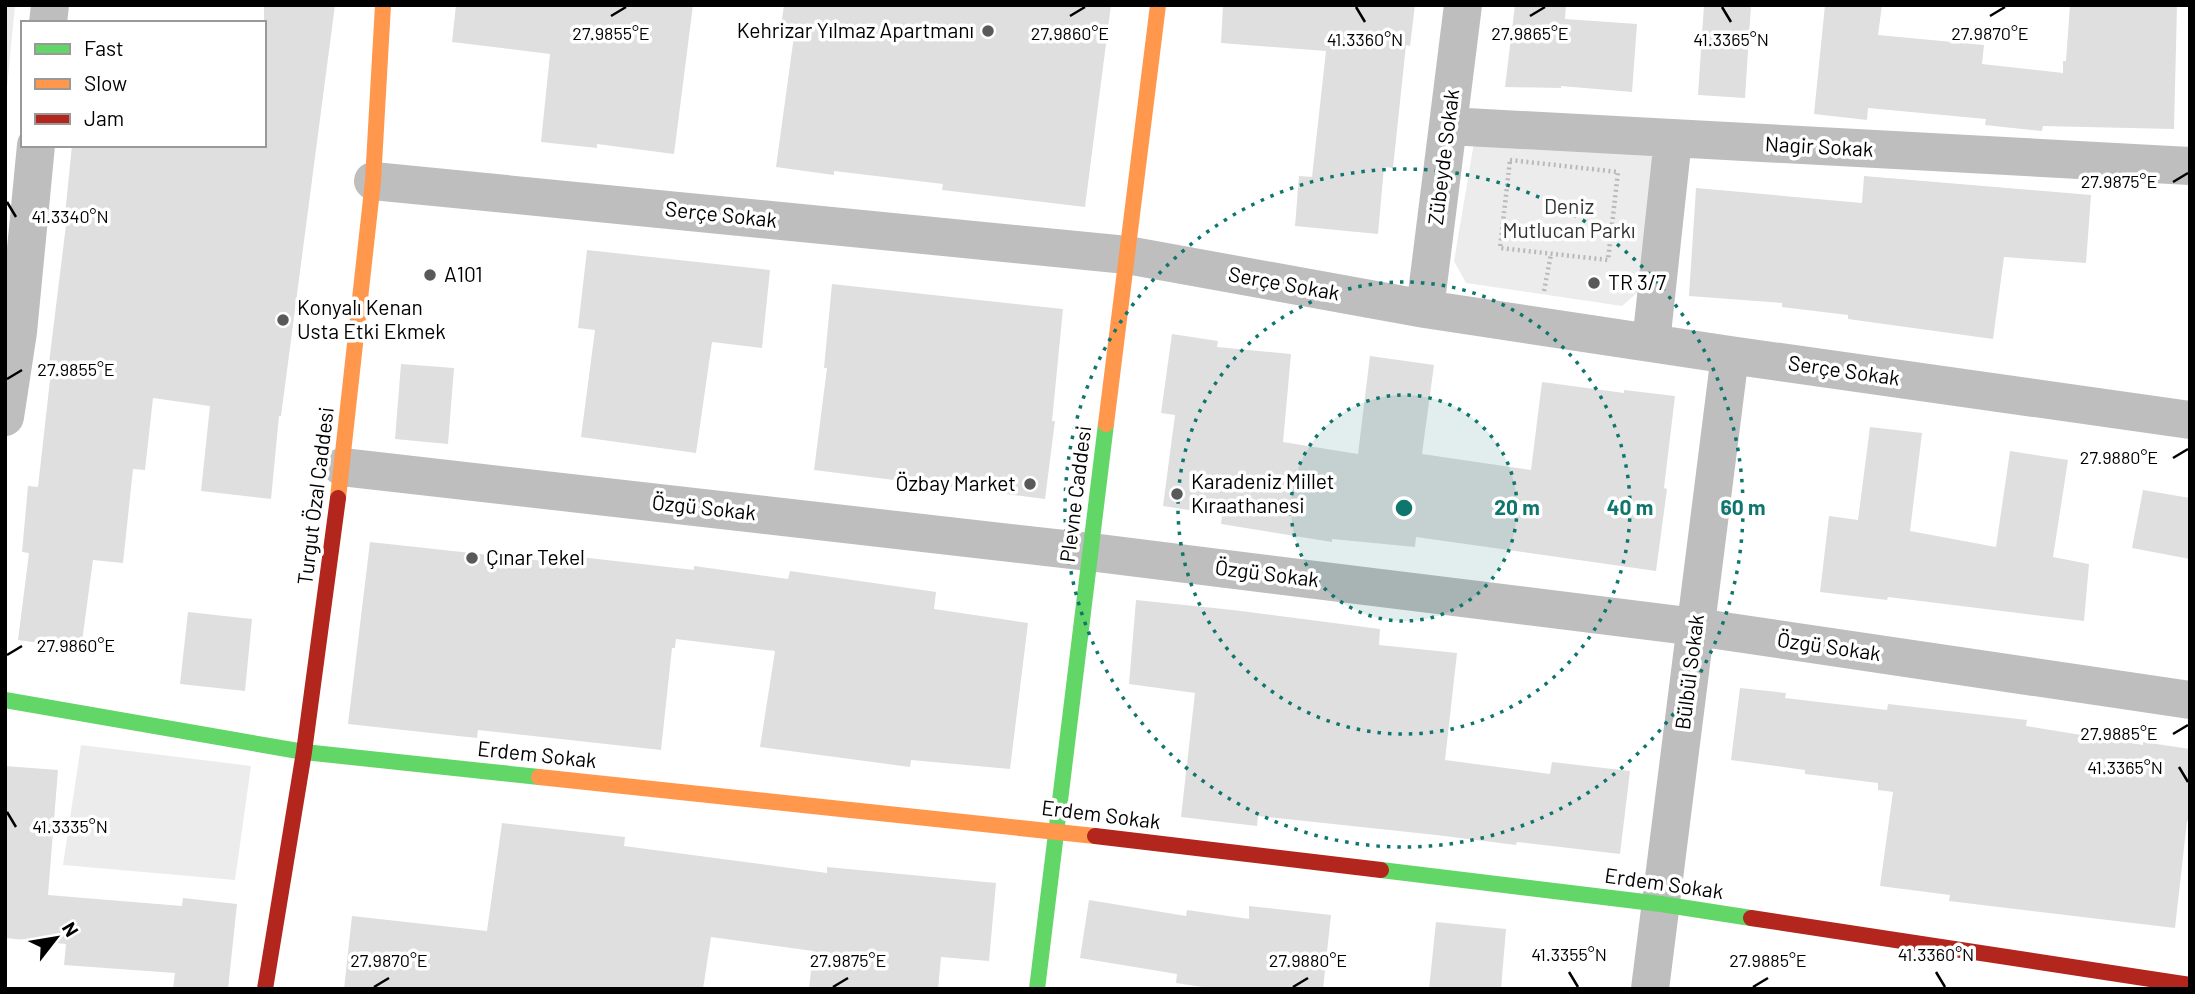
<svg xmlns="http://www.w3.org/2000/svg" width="2195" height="994" font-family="Barlow,sans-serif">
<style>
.green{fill:#ececec}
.building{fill:#dfdfdf}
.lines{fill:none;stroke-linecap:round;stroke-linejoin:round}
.path{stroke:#b9b9b9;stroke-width:4.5;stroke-dasharray:2 3.5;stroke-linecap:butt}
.street{stroke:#bebebe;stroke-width:38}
.fast{stroke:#63d668;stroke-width:16}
.slow{stroke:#ff974d;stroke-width:16}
.jam{stroke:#b3261e;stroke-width:16}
.ticks{fill:none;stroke:#000;stroke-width:2.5}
.ring{fill:none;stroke:#0f766e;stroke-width:3.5;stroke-dasharray:3.5 7}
.poi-dot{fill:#595959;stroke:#fff;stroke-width:2.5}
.labels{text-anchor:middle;stroke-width:7;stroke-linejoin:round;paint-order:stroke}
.poi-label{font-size:21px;fill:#000;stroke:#fff;text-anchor:start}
.street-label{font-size:21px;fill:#000;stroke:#fff}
.park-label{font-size:21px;fill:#333;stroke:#fff}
.ticks-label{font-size:18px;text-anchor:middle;fill:#000;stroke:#fff;stroke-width:7;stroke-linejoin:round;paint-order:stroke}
.centre{fill:#0f766e;stroke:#fff;stroke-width:3.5}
.ring-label{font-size:21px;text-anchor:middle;font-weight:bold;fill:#0f766e;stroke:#fff;stroke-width:7;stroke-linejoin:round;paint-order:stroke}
</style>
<rect width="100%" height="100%" fill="#fff"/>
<path class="green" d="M5,5l10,1 -10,102z
M1476,131l182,20 -19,140 -17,15 -156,-23 -12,-22z
M81,745l170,21 -16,114 -172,-15z"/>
<path class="building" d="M264,5h71l-54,411h-2l-8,83 -70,-8 9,-85 -57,-8 -8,72 -12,-1 -10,94 -30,-3 -12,89 -63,-9 11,-87 -7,-1 6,-66 10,1 13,-116h-3l18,-146h-2l8,-80h192z
M456,5h237l-19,149 -77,-10v4l-56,-6 9,-88 -98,-12z
M784,5h327l-26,202 -143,-17 1,-6 -109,-13v4l-58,-8 18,-131 -14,-2z
M1223,5h192l-5,41 -4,-1 -13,123 -9,-1 -6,67 -83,-8 4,-50 13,1 14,-126 -105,-8z
M1515,5h51l-1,14 72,5 -5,68 -71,-6v2l-56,-1z
M1704,5h47l-6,93 -47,-3z
M1825,5h57l-4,30 106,10 -2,19 81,9v-12h3l4,-56h107l-3,124 -131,-3 -1,5 -57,-6 1,-6 -118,-11 -1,12 -53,-6z
M1864,176l227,19 -5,68 -82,-6 -11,82 -145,-20v-4l-66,-8v-4l-93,-7 7,-108 166,15z
M587,250l183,20 -8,78 -50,-6 -16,111 -115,-16 14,-107 -17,-2z
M832,284l231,25 -11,112h3l-10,78 -231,-29 13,-102h-3z
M1172,334l46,7 -1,6 74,7 -8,88 75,12 12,-98 64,9 -12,89 109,16 11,-88 82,11v-3l51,6 -11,92 3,1 -11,82 -240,-34 -1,10 -83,-8v3l-111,-18 1,-9 -59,-9 12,-91 -14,-2z
M401,364l53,4 -6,76 -53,-5z
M1870,427l52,6 -12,98 86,16 14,-96 58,9 -15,97 36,7 -5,57 -196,-24 -1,3 -67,-8 9,-76 29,4z
M2143,490l47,8v61l-58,-11z
M370,542l183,20 1,-8 140,16v-4l94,13 2,-8 146,21 -2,17 94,14 -18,146 -99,-9 -1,7 -150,-20 15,-96 -99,-12 -1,9h-3l-11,102 -183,-20 -1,8 -129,-14z
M1136,600l97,10 147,19 -1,16 78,8 -12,107 105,14 2,-12 78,9 -10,83 -103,-12 -1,3 -80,-10 -178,-19 -1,10 -76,-9 14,-124 -66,-9z
M188,612l64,7 -7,72 -65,-7z
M1740,688l46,5 -1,5 102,12 1,-6 139,16 -1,6 117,19v-3l47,7v73l-3,-1 -12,107 -226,-27 1,-6 -70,-9 13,-94 -15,-2v-7l-73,-9v-4l-74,-10z
M5,766l53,4 -10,125 134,11 1,-8 54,6 -9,85h-55l2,-16 -111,-8 2,-21 -61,-6z
M502,823l123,14 -1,9 203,27v-6l169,16 -7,78 -48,-4 -3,32h-129l4,-38 -102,-14 -8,52h-359l8,-73 135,15z
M1089,900l97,16 1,-6 62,9v-13l82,9 -8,74h-107l-40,-6 1,-9 -97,-16z
M1436,922l70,7 -5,60h-72z"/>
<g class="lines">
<path class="path" d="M1510,160l108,12 -10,88 -108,-12z
M1544,291l7,-37"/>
<path class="street" d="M48,23l2,-18
M1448,126l742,40
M373,181l754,74 298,54 305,46 460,65
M1425,309l38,-304
M1651,343l22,-204
M5,417l13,-85 18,-187
M342,467l748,85 606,75 494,73
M1650,989l80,-634"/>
<path class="fast" d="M5,700l299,52 235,25
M1381,870l280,34 90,14
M1037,989l69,-565"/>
<path class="slow" d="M1106,424l52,-419
M338,498l35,-317 10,-176
M539,777l556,59"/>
<path class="jam" d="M1095,836l286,34
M1751,918l439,67
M265,989l39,-237 34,-254"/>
</g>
<path class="ticks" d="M1356,7l9,15M1722,7l9,15M611,16l15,-9M1070,16l15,-9M1530,16l15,-9M1990,16l15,-9M2173,182l15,-9M7,202l9,15M7,379l15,-9M2173,458l15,-9M7,655l15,-9M2173,734l15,-9M2179,767l9,15M7,812l9,15M1569,972l9,15M1936,972l9,15M374,987l15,-9M833,987l15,-9M1293,987l15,-9M1753,987l15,-9"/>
<circle cx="1404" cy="508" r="113" fill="#0f766e" fill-opacity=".12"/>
<g class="ring">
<circle cx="1404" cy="508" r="113"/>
<circle cx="1404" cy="508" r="226"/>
<circle cx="1404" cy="508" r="339"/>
</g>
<g class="poi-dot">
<circle cx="988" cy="31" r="7"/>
<circle cx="430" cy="275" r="7"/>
<circle cx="1594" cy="283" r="7"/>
<circle cx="283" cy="320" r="7"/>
<circle cx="1030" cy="484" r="7"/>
<circle cx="1177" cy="494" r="7"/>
<circle cx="472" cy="558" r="7"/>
</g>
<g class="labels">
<g class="poi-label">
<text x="974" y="38" text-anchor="end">Kehrizar Yılmaz Apartmanı</text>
<text x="444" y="282">A101</text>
<text x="1608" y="290">TR 3/7</text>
<text x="297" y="315">Konyalı Kenan<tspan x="297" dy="24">Usta Etki Ekmek</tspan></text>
<text x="1191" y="489">Karadeniz Millet<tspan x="1191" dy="24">Kıraathanesi</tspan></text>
<text x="1016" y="491" text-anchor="end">Özbay Market</text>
<text x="486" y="565">Çınar Tekel</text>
</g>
<g class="street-label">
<text transform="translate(1819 147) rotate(3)" y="7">Nagir Sokak</text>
<text transform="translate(1444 157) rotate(-83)" y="7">Zübeyde Sokak</text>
<text transform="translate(721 215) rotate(6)" y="7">Serçe Sokak</text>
<text transform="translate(1284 284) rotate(10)" y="7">Serçe Sokak</text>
<text transform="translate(1844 371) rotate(8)" y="7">Serçe Sokak</text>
<text transform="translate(1076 494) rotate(-83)" y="7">Plevne Caddesi</text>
<text transform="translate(316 496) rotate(-83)" y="7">Turgut Özal Caddesi</text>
<text transform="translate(704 508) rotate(6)" y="7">Özgü Sokak</text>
<text transform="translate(1267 574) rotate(7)" y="7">Özgü Sokak</text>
<text transform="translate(1829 647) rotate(8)" y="7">Özgü Sokak</text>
<text transform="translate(1690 672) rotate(-83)" y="7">Bülbül Sokak</text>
<text transform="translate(537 755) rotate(6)" y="7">Erdem Sokak</text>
<text transform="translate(1101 815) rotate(7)" y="7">Erdem Sokak</text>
<text transform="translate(1664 884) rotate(8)" y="7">Erdem Sokak</text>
</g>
<g class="park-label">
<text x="1569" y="214">Deniz<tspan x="1569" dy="24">Mutlucan Parkı</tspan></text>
</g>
</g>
<g class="ticks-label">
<text x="611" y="40">27.9855°E</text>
<text x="1070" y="40">27.9860°E</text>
<text x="1530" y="40">27.9865°E</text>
<text x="1990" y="40">27.9870°E</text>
<text x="1731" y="46">41.3365°N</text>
<text x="1365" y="46">41.3360°N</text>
<text x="2119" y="188">27.9875°E</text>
<text x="70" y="223">41.3340°N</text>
<text x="76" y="376">27.9855°E</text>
<text x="2119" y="464">27.9880°E</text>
<text x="76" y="652">27.9860°E</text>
<text x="2119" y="740">27.9885°E</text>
<text x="2125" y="774">41.3365°N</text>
<text x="70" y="833">41.3335°N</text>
<text x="1569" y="961">41.3355°N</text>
<text x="1936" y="961">41.3360°N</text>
<text x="389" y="967">27.9870°E</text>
<text x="848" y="967">27.9875°E</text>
<text x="1308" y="967">27.9880°E</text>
<text x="1768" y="967">27.9885°E</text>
</g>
<circle cx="1404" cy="508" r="10" class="centre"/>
<g class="ring-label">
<text x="1517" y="515">20 m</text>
<text x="1630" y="515">40 m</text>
<text x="1743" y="515">60 m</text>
</g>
<rect width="2195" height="994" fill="none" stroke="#000000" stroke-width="14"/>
<rect x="21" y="21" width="245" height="126" fill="#ffffff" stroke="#999999" stroke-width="2"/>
<rect x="35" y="44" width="35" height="10" fill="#63d668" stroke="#999999" stroke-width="2"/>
<text x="84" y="56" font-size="21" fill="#000000">Fast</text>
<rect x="35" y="79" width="35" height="10" fill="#ff974d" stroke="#999999" stroke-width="2"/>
<text x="84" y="91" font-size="21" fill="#000000">Slow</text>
<rect x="35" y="114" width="35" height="10" fill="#b3261e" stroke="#999999" stroke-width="2"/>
<text x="84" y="126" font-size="21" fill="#000000">Jam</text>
<g transform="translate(56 938) rotate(59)" stroke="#ffffff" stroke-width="5" paint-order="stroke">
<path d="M0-5L12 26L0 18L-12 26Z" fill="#000000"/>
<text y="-10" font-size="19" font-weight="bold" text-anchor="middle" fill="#000000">N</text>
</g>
</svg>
